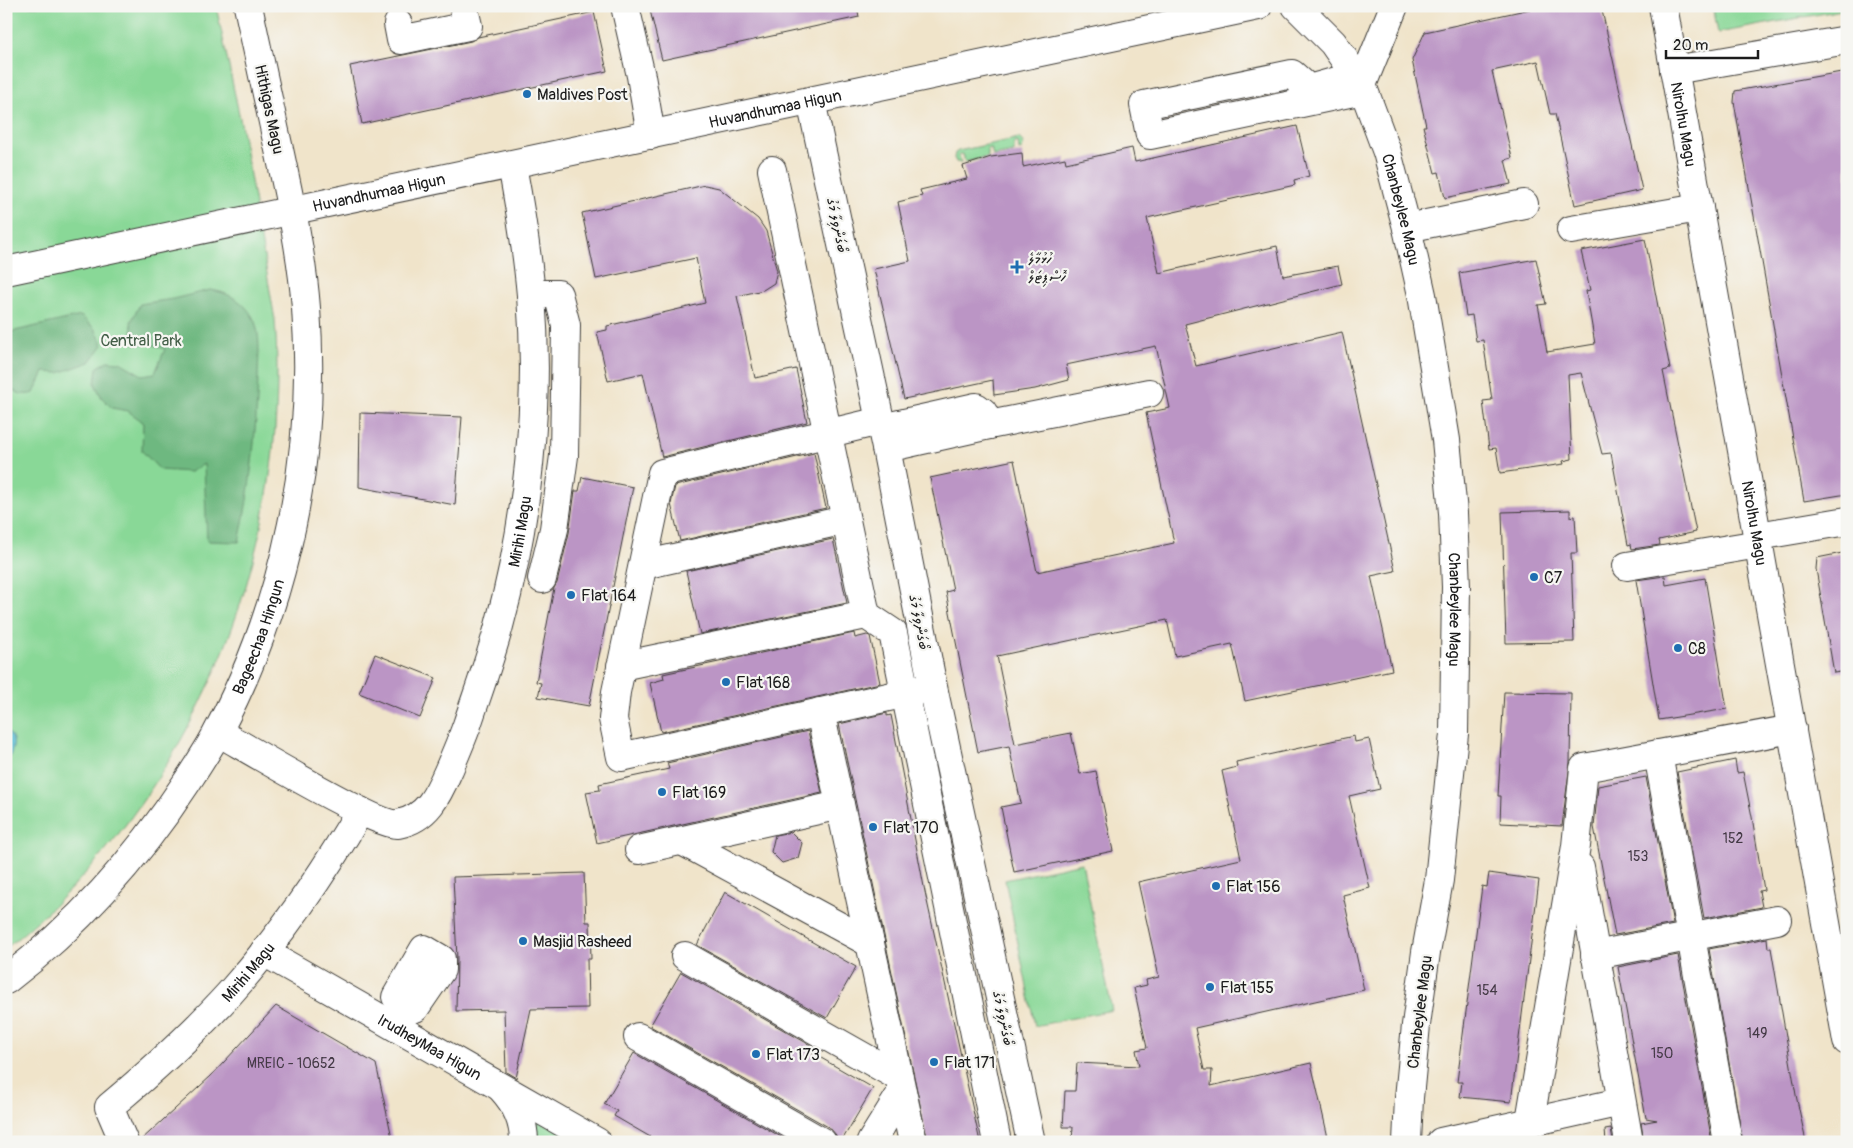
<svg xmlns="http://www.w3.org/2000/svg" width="1853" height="1148" font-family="Pangolin,'Noto Sans Thaana',sans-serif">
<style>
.green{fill:#89d897;stroke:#527a5a}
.forest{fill:#6eb880;stroke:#456a4e}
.water{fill:#56bcd3;stroke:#396c78}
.building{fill:#bb95c5}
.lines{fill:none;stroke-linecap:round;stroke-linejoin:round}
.minor-casing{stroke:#3c3a36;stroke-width:30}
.minor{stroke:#fff;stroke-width:28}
.poi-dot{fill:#1f6fb2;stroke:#f6f6f2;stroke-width:2}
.labels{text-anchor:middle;stroke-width:4.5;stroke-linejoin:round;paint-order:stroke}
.number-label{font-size:14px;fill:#443a46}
.poi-label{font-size:16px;fill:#1c1c1c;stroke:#f6f6f2;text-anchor:start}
.street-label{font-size:16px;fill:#1c1c1c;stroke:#f6f6f2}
.park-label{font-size:16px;fill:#425e47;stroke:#f6f6f2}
</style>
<rect width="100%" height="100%" fill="#f6f6f2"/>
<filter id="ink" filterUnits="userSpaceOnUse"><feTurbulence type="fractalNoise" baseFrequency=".02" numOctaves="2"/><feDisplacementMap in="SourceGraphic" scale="10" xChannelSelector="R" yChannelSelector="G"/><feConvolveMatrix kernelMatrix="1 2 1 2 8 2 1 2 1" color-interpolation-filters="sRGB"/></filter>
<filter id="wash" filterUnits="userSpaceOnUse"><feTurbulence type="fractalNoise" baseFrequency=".0096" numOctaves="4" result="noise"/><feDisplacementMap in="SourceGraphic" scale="20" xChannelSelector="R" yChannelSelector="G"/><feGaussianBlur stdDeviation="1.12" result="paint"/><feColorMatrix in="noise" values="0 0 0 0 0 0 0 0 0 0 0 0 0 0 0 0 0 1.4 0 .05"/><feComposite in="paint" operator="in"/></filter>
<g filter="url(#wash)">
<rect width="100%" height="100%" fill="#f0e4ca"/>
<path class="green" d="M6,6h210l25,117 34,197c18,236 -83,479 -269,628z
M1713,6h134v3l-129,24z
M1019,138l5,5 -2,6 -3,1 -1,-8 -4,1v9l-21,4 -2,-8 -4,1 1,8 -23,5 -2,-8 -4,1 2,8 -5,-1 -2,-4 1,-5 3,-2z
M1082,863l30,147 -77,16 -30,-146z
M520,1115l77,27h-73z"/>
<path class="forest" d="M210,290c20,2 40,15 46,35 5,16 2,37 2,53 -2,55 -7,110 -19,164l-32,-1 -3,-77 -14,8 -30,-2 -18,-19 1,-29 -15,-11 -16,-3 -10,-10 -7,-14 2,-16 10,-7 13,1 22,13 13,-2 10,-24 -14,-5h-17l-3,-22 9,-18 33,-5z
M81,316l14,13 8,16 -13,17 -31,11 -15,-1 -10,21c-11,3 -16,1 -26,-6l-2,2v-56z"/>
<path class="water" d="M6,731c14,9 5,22 0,34z"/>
<g id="blocks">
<path class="building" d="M649,6h208l2,11 -197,43z
M1544,6h57l41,184 -67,15 -20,-91h-5l-12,-53 -46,10 20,87 -7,2 6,24 -66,14 -6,-26 -4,1 -12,-47h3l-14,-66 13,-28z
M594,12l13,59 -245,53 -12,-58 121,-25 7,-4z
M1847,71v423l-43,7 -70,-399 1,-11z
M1297,126l12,50 -15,4 1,5 -148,33 12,55 118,-27 6,30 55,-10 4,18 -157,40 11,42 146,-34 53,239 -24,5 21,94 -147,31 -13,-57 -57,12 -8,-36 -170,36 18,88 56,-11 9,41 16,-3 17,80 -99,21 -13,-65 20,-4 -12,-57 -31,6 -32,-160 7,-2 -23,-112 84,-18 23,112 137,-29 -28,-130 24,-5 -14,-62 -90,19 3,15 -34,9 -41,6 -1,-15 -89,19 -30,-130 36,-8 -12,-59 24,-6 -2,-6 47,-11 -4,-13 28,-9 31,-4 1,14 42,-9 1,5 66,-15 3,14z
M705,185l14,3 39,31 8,12 11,40 -3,12 -11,7 -26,6 18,82 41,-9 11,53 -145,35 -19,-84 -35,8 -11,-49 10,-2v-4l98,-23 -9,-45 -100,21 -14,-66z
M1645,239l25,130 -7,2 33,161 -37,8 1,5 -28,4 -1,-5 -3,1 -17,-92 -9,1 -21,-81 -13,2 4,84 -9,2 1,3 -64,9 -4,-25 -7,1 -6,-48 9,-1 -9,-60 -7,1 -4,-26 -6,1 -7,-43 77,-14 10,45 -8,1 9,47 48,-8 -9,-53 4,-1 -9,-39z
M360,413l102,4 -7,88 -96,-18z
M814,453l12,55 -146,33 -9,-37 4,-18z
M582,477l51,10 -44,219 -51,-9 3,-14 -5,-1 18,-94 3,-5 12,-50 6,-42h4z
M1570,510v7l5,-1 2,37h-6l3,89 -68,1 -4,-131z
M833,539l14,64 -147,31 -14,-63z
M1847,552v119l-13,2 -18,-104 1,-11z
M1665,576l1,9 39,-7 22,131 -68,11 -23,-140z
M854,633l1,5 12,-3 3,1 10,47 -219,49 -11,-49 14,-4 -1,-5z
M375,654l61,24 -16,40 -61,-25z
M1504,692l67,1 -1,70 -8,63 -62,-3 1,-27h-3z
M887,713v3l4,-1 34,177 55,250h-52l-89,-418z
M808,731l14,62 -225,50 -11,-51 14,-2 -1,-6 70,-15 -2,-6z
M1354,736l1,6 14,-3 11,50 -31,7 21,92 -27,7 21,95 -169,38 9,42h8l-1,16 100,-23 18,79h-257l1,-15h-10l2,-36h10l2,-28 62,3 -3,-16 11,-2 -13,-60 13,-3 -1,-5 13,-3 -21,-95 103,-23 -19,-88 15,-4 -1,-5z
M1735,760l2,13 6,-1 9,45 12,73 -5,1 3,16 -58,11 -27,-146z
M1646,777l27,147 -58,11 -21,-108 4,-41z
M791,832l11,11 -4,15 -16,5 -11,-11 4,-17z
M584,873l2,49h4l1,37h-4l1,49 -57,1 -15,69 -10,-6 -2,-62 -48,1 1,-52 -4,-82z
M1489,873l50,7 -28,222 -51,-5 2,-15h-5l25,-196 5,1z
M725,892l131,75 -29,51 -130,-73z
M1767,938l1,10h3l25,147 10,47h-63l-34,-193z
M1678,955l34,187h-68l-3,-19 16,-3 -11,-2 -28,-151z
M681,972l131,74 -3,5 64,37 -32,54h-3l-2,-7 -6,-7 -180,-102z
M276,1006l100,58 17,78h-254l72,-66z
M634,1053l156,89h-131l-45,-26 3,-5 -13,-7z
M1611,1129l2,13h-7l-1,-12z"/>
</g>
</g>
<g filter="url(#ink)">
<use href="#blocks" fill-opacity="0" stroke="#3c3a36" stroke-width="1"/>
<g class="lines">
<defs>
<g id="minor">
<path d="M625,6l16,70 10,59"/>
<path id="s1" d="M1296,6l37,37 29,42 25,67 20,76 15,67 24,145 7,73 3,74 -2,147 -15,146 -13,72 -10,73 -7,73 -2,44"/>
<path id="s2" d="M1663,6l184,1035"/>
<path d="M398,24l3,16 67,-14 -4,-17"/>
<path d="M1674,70l173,-30"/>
<path d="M1355,76l-46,13 -17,-15 -148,31 6,30 213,-45"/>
<path d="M1362,85l32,-79"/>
<path d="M811,101l75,347 47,239 98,455"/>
<path d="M772,170l94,445 27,18 104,509"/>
<path d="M1407,228l117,-24"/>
<path d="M1571,230l128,-22"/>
<path id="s3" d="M6,271l1252,-265"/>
<path d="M531,294h27l8,31 -2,131 -10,73 -12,50"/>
<path d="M880,421l-218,52 -46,219 -3,27 8,38 303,-68"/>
<path d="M989,425l160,-32"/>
<path d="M882,428l94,-21 7,5 6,13 -103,23"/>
<path d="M1758,536l89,-15"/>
<path d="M643,565l202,-45"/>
<path d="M1627,566l132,-22"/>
<path d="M621,666l245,-51"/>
<path d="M820,712l93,430"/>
<path id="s4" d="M218,732c27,15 160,95 180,92 31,-6 41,-32 52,-57 6,-14 12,-28 17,-42 11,-33 23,-65 32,-99 29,-106 41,-221 32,-331 -4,-44 -11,-87 -19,-130"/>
<path d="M1658,754l70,388"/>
<path d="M682,841l188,102"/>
<path d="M639,850l201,-45"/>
<path d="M1580,867l49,275"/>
<path id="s5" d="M264,952l333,190"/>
<path d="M1595,955l182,-35"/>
<path d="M685,956l214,121"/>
<path id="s6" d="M6,980c72,-55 132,-123 181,-198 11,-17 22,-33 31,-51 68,-128 99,-278 88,-423 -4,-52 -15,-103 -26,-154 -11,-49 -21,-98 -32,-148"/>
<path d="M396,1027l11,-17 8,-2 26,-38v-11l-17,-10 -28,48 11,13"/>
<path d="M638,1037l184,105"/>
<path d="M502,1089c14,15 22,32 22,53"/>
<path d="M1530,1121l46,-275 8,-78 208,-39"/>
<path id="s7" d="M124,1142l-15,-35c42,-35 84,-73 121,-114 50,-56 92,-117 130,-182"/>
<path d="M871,1142l31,-50"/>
<path d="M1441,1142l180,-40"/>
</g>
</defs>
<use href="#minor" class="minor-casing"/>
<use href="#minor" class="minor"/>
</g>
</g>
<g class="poi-dot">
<circle cx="527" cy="94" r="5"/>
<path d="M1014.5 259.5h5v5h5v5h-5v5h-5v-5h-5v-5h5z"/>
<circle cx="1534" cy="577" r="5"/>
<circle cx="571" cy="595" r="5"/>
<circle cx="1678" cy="648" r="5"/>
<circle cx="726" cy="682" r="5"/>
<circle cx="662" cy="792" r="5"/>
<circle cx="873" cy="827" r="5"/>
<circle cx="1216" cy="886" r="5"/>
<circle cx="523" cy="941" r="5"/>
<circle cx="1210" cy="987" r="5"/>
<circle cx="756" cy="1054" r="5"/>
<circle cx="934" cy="1062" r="5"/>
</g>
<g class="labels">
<g class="number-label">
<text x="1733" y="843">152</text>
<text x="1638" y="861">153</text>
<text x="1487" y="995">154</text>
<text x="1757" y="1038">149</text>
<text x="1662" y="1058">150</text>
<text x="291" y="1068">MREIC - 10652</text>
</g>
<g class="poi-label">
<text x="537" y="100">Maldives Post</text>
<text x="1028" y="264">ހުޅުމާލެ<tspan x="1028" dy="18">ހޮސްޕިޓަލް</tspan></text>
<text x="1544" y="583">C7</text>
<text x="581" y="601">Flat 164</text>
<text x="1688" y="654">C8</text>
<text x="736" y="688">Flat 168</text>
<text x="672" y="798">Flat 169</text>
<text x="883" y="833">Flat 170</text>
<text x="1226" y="892">Flat 156</text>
<text x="533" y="947">Masjid Rasheed</text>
<text x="1220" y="993">Flat 155</text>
<text x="766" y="1060">Flat 173</text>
<text x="944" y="1068">Flat 171</text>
</g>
<g class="street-label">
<text transform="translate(270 109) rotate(78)" y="6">Hithigas Magu</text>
<text dy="6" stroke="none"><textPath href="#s3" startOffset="786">Huvandhumaa Higun</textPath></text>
<text dy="6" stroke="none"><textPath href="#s2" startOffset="120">Nirolhu Magu</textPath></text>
<text dy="6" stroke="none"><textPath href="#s3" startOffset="381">Huvandhumaa Higun</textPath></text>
<text dy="6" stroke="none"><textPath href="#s1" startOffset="234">Chanbeylee Magu</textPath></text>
<text transform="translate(838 225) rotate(78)" y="6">ބޯގަންވިލާ މަގު</text>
<text dy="6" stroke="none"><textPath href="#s2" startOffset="525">Nirolhu Magu</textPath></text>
<text dy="6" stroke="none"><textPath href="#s4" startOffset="530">Mirihi Magu</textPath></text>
<text dy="6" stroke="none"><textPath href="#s1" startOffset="639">Chanbeylee Magu</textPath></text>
<text transform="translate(920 622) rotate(79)" y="6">ބޯގަންވިލާ މަގު</text>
<text dy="6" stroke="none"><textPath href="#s6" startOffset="432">Bageechaa Hingun</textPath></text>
<text dy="6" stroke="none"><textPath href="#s7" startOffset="232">Mirihi Magu</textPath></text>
<text transform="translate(1419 1012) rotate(-83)" y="6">Chanbeylee Magu</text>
<text transform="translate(1004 1018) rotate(78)" y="6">ބޯގަންވިލާ މަގު</text>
<text dy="6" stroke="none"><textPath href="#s5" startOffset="191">IrudheyMaa Higun</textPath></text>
</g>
<g class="park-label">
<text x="141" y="346">Central Park</text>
</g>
</g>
<rect width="1853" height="1148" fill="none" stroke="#f6f6f2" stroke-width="25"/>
<path d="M1666 50v8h92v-8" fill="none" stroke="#1c1c1c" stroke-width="2.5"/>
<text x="1673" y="50" font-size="15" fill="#1c1c1c" stroke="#f6f6f2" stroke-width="4" paint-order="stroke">20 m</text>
</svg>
